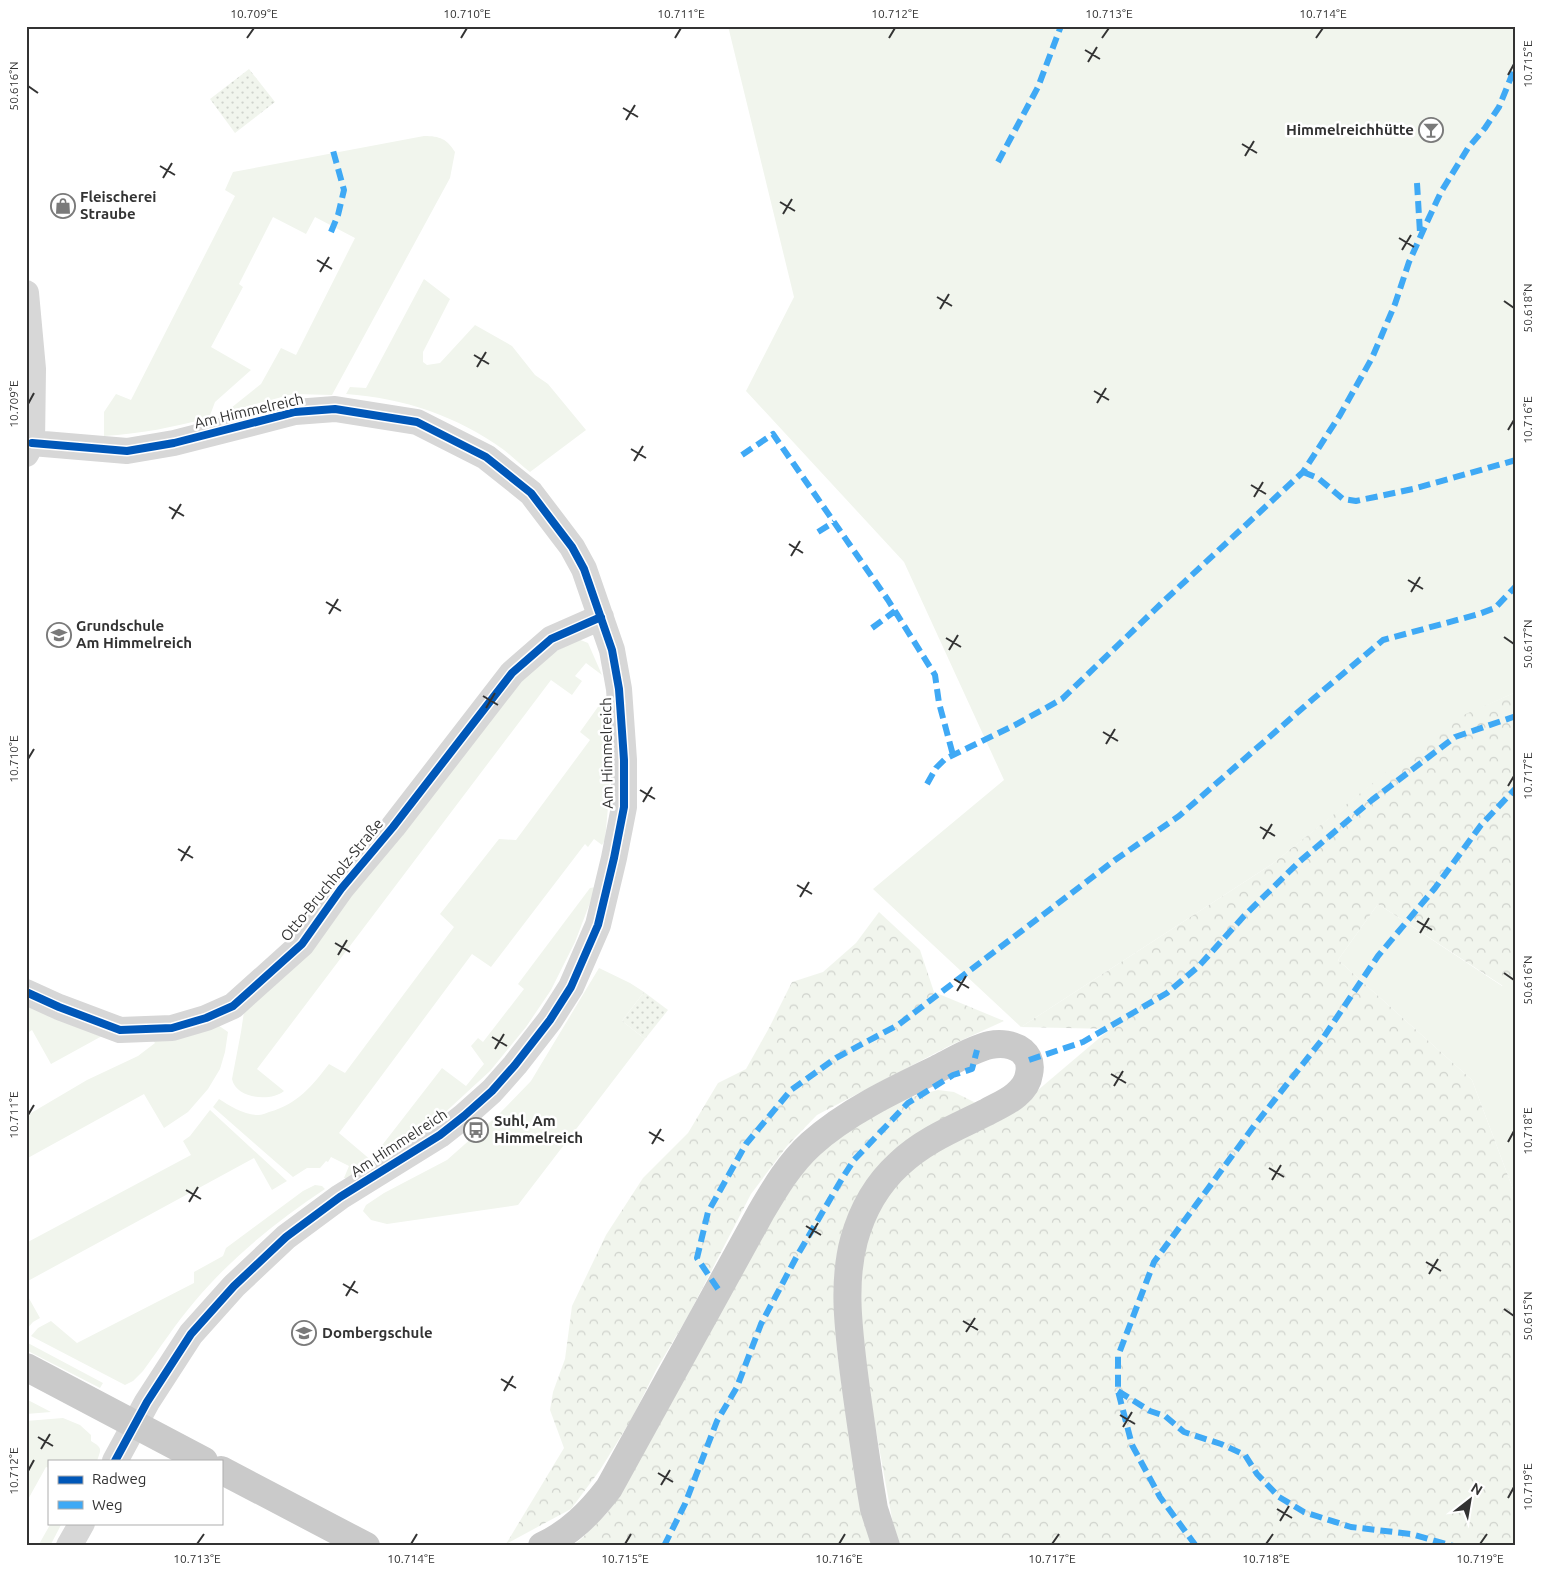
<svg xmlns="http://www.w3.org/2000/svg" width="1542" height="1572" font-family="Ubuntu,sans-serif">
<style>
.green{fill:#f1f5ed}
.forest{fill:url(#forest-crowns)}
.park{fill:url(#park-dots)}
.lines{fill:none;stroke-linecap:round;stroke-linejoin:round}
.minor{stroke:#d7d7d7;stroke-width:26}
.major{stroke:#cacaca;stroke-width:28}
.quiet{stroke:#3fa9f5;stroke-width:6;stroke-dasharray:12 6;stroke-linecap:butt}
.cycleway-casing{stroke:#fff;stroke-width:11}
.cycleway{stroke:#0057b8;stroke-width:8}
.ticks{fill:none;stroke:#333;stroke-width:2}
.labels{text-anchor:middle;stroke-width:5;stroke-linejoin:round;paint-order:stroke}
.poi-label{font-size:15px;font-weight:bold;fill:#333;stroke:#fff;text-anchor:start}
.street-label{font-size:15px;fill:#333;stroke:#fff}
.neatline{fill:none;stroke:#333;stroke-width:2}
.ticks-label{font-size:12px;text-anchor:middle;fill:#333}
</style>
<defs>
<pattern id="forest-crowns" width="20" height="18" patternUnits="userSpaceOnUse" patternTransform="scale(1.25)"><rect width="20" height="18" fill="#f1f5ed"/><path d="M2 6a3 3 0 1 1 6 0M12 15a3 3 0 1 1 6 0" fill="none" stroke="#cfd2cc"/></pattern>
<pattern id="park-dots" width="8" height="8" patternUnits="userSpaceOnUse" patternTransform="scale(1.25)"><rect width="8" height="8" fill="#f1f5ed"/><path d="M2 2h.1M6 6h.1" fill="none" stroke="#cfd2cc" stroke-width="1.8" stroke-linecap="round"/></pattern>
</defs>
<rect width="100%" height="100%" fill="#fff"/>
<path class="green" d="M728,26h788v666l-66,30 -178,142 -251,163 -148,-138 131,-109 -100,-218 -158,-171 48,-94z
M424,136c16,0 23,3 31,16l-5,26 -118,217 -39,-1 -67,18 35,-28 20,-36 15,7 59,-117 -40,-21 -9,17 -33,-17 -34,67 4,3 -32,60 40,23 -36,32 -6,16c-35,9 -69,16 -105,18v-24l12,-18 15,6 104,-204 -10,-6 8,-18z
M424,279l26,20 -27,53v10l4,3 13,-2 35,-38 37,21 23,29 13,9 38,46 -56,42c-9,-7 -17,-15 -26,-22 -47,-34 -100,-52 -158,-56l4,-7 16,1z
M578,639l10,4 14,32 -16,-12 -11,13 7,5 -10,14 -21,-15 -294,389 27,22c-13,11 -48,8 -52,-12l9,-47 4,-27 290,-342z
M603,702l3,1 4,58 -1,35 -4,44 -3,5 -8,-6 -6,8 -3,-3 -94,123 -19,-13 -133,179 33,28 -22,18 -6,-1 5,-12 -18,-9 -3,5 -2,-1 -6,7h-13l-14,9 -80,-70 6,-8c11,7 25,16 39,16 4,0 8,-2 11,-3 29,-8 43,-26 60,-48l16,9 109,-146 -14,-13 59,-75 17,1 74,-100 -10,-8 20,-28z
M596,887l-21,55 -24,48 -25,37 -36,44 -51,47 -42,26 -24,13 69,-89 24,18 18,-22 -13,-18 7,-8 5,4 41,-53 -6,-5 72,-96z
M1378,904l124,82 14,-14v225l-44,-117 -134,-120z
M599,968l31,15 14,9 -22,29 23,18 -127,166 -131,19 -16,-4 -8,-9 3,-6 18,-12 63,-33 52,-46 32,-33z
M26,1003l76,33 -51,28 -19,-34 -6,4z
M215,1023l13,9 -3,20 -5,17 -12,20 -20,23 -24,16 -20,-34 -118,65v-43l61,-36 51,-24 17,-13 -5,-7z
M210,1110l77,71 -15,9 -18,-32 -228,124v-39l165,-88 -8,-14 7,-5z
M315,1185l7,1 3,3c-48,32 -93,68 -130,112 -19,22 -35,47 -52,70l-10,10 -8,4 -94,-49 7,-8 13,-7 26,22 117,-60v-11l29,-16 3,-8 77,-57z
M26,1293l14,25 -7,4 -7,8z
M26,1342l77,41 -3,5 -74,-38z
M26,1399l25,13 -25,2z
M63,1418l17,7 11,10v6c12,7 10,8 6,20h-48v7l-3,-1 -20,36v-82z
M51,1523h11l-12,23h-12z"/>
<path class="forest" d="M1516,692v280l-13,14 -125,-82 -40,56 134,120 44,117v349h-615l-6,-11 -34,-187 -2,-28 4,-77 18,-42 40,-41 110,-64 79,-67 -89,-2 251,-163 178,-143z
M879,912l41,38 14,42 70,29 -55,25 -132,69 -30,31 -36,48 -63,122 -32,54 -25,50 -31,50 -29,39 -65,35 58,-96 -14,-38 3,-18 12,-33 7,-53 34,-71 37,-57 45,-45 30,-50 28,-14 23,-41 23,-46 31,-10 33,-29z
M938,1090l16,2 22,11 -134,133 -7,30 -1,28 3,56 5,37 31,159h-302l9,-6 28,-28 166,-298 34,-49 29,-28 58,-36z"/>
<path class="park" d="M249,69l26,33 -40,31 -25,-34z
M644,992l24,18 -23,29 -23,-18z"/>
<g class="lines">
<path class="minor" d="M26,293l7,76 -1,74 -6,11
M32,443l95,8 47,-8 121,-31 40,-3 82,13 69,35 45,36 41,54 12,22 28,81 7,39 5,71v47l-10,51 -16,67 -27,62 -21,33 -35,45 -23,26 -28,25 -24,19 -100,62 -54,40 -52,49 -43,48 -44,68 -32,59
M26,992l33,15 61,23 52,-2 34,-10 27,-12 69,-62 39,-55 52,-62 119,-154 39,-34 50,-22
M69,1546l13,-23"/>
<path class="major" d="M26,1367l178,94
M221,1470l145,76
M542,1546c28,-13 48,-33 67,-58l152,-276c14,-24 29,-49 50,-68 35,-32 86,-56 128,-76 16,-8 33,-19 51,-23 10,-2 23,-1 32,6 7,6 9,14 7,23 -1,8 -7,16 -13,21 -8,7 -20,12 -29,17 -30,15 -63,28 -88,52 -22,20 -37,47 -45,76 -11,41 -6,84 -1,126 5,40 11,79 17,119l4,24 12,37"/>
<path class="quiet" d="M998,162l40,-75 23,-61
M1417,183l3,50
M331,232l7,-17 6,-25 -12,-43
M742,455l31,-21 115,166 47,75 4,28 14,52
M1303,472l15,6 25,21 13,2 57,-12 103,-29
M818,532l16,-10
M872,628l23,-17
M927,784l9,-16 9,-9 70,-34 47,-26 104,-100 137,-127 37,-57 32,-57 23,-54 14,-42 18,-40 14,-30 27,-44 17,-20 14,-21 17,-42
M1029,1060l54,-18 84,-49 32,-27 45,-50 56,-55 72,-61 83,-63 61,-21
M718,1289l-21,-31 11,-46 38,-68 45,-54 45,-32 62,-33 217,-165 64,-44 134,-117 70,-59 96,-26 16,-6 21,-22
M1118,1391l32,20 15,5 19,16 37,12 24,11 12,19 22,23 25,15 47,15 60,7 42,12
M664,1546l21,-42 32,-83 20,-34 24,-63 36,-68 46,-79 11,-17 54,-57 45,-28 19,-6 5,-19
M1196,1546l-36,-49 -28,-52 -14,-54v-35l36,-94 100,-136 67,-85 57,-85 57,-68 46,-63 35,-37"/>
<defs>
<path id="cycleway" d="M32,443l95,8 47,-8 121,-31 40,-3 82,13 69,35 45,36 41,54 12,22 28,81 7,39 5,71v47l-10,51 -16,67 -27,62 -21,33 -35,45 -23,26 -28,25 -24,19 -100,62 -54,40 -52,49 -43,48 -44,68 -32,59
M26,992l33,15 61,23 52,-2 34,-10 27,-12 69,-62 39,-55 52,-62 119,-154 39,-34 50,-22"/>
</defs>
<use href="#cycleway" class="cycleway-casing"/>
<use href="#cycleway" class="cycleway"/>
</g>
<path class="ticks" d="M247,38l7,-10M461,38l6,-10M675,38l6,-10M889,38l6,-10M1102,38l7,-10M1316,38l7,-10M1085,50l15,9M1088,62l9,-15M1508,75l6,-11M28,86l10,7M623,108l15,9M626,120l9,-15M1242,144l15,9M1245,156l9,-15M160,166l15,9M163,178l9,-15M780,202l15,9M783,214l9,-15M1399,238l15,9M1402,250l9,-15M317,260l15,9M320,272l9,-15M937,297l15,9M1504,301l10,7M940,309l9,-15M474,355l15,9M477,367l9,-15M1094,391l15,9M1097,403l9,-15M28,404l6,-11M1508,430l6,-10M631,449l15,9M634,461l9,-15M1251,485l15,9M1254,497l9,-15M169,507l15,9M172,519l9,-15M789,544l14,9M791,556l9,-15M1408,580l15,9M1411,592l9,-15M326,602l15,9M329,614l9,-15M1504,637l10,7M946,638l15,9M949,650l9,-15M483,696l15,9M486,708l9,-15M1103,732l15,9M1106,744l9,-15M28,759l6,-10M1508,786l6,-10M640,790l15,9M643,802l9,-15M1260,827l15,9M1263,839l9,-15M178,849l15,9M181,861l9,-15M797,885l15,9M800,897l9,-15M1417,921l15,9M1420,933l9,-15M335,943l15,9M338,955l9,-15M1504,973l10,7M954,979l15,9M957,991l9,-15M492,1037l15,9M495,1049l9,-15M1111,1074l15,9M1114,1086l9,-15M28,1115l6,-10M649,1132l15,9M1508,1142l6,-11M652,1144l9,-15M1269,1168l15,9M1272,1180l9,-15M186,1190l15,9M189,1202l9,-15M806,1226l15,9M809,1238l9,-15M1426,1262l15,9M1429,1274l9,-15M343,1284l15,9M346,1296l9,-15M1504,1309l10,7M963,1321l15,9M966,1332l9,-14M501,1379l15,9M504,1391l9,-15M1120,1415l15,9M1123,1427l9,-15M38,1437l15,9M41,1449l9,-15M28,1471l6,-11M658,1473l15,9M661,1485l9,-15M1508,1498l6,-11M1277,1509l15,9M1280,1521l9,-15M197,1544l7,-10M411,1544l6,-10M625,1544l6,-10M839,1544l6,-10M1052,1544l7,-10M1266,1544l7,-10M1480,1544l7,-10"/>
<defs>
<symbol id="bar-ring" viewBox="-11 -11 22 22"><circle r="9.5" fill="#fff" stroke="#7a7a7a" stroke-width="1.5"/><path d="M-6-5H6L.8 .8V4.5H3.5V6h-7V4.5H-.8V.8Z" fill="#7a7a7a"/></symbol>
<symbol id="shop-ring" viewBox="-11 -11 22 22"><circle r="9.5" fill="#fff" stroke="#7a7a7a" stroke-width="1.5"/><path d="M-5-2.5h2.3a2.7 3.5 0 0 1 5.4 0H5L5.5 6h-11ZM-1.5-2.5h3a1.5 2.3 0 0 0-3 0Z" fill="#7a7a7a"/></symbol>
<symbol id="school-ring" viewBox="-11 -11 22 22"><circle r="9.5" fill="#fff" stroke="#7a7a7a" stroke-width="1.5"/><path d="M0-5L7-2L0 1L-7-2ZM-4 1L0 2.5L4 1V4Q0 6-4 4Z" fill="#7a7a7a"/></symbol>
<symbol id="bus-ring" viewBox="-11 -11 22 22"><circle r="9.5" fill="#fff" stroke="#7a7a7a" stroke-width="1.5"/><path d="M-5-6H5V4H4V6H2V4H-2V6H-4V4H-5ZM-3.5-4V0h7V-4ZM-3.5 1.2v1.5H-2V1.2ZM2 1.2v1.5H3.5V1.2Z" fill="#7a7a7a"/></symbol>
</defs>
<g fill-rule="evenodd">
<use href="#bar-ring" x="1417" y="116" width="28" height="28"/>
<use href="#shop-ring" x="49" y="192" width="28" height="28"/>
<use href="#school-ring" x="45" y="621" width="28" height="28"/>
<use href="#bus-ring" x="462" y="1116" width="28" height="28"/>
<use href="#school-ring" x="290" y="1319" width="28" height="28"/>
</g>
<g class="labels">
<g class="poi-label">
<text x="1414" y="135" text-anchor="end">Himmelreichhütte</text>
<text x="80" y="202">Fleischerei<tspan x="80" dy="17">Straube</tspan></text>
<text x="76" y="631">Grundschule<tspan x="76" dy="17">Am Himmelreich</tspan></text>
<text x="494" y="1126">Suhl, Am<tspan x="494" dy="17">Himmelreich</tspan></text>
<text x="322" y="1338">Dombergschule</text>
</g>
<g class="street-label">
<text transform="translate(249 411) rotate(-13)" y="5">Am Himmelreich</text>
<text transform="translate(607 753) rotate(-91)" y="5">Am Himmelreich</text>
<text transform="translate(332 880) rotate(-51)" y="5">Otto-Bruchholz-Straße</text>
<text transform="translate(399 1143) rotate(-33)" y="5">Am Himmelreich</text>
</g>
</g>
<rect width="1542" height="1572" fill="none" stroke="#ffffff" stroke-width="55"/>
<rect x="48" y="1460" width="175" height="65" fill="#ffffff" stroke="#adadad"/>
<rect x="58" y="1476" width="25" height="8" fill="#0057b8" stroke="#adadad"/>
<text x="92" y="1484" font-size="15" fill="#333333">Radweg</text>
<rect x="58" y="1501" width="25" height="8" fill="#3fa9f5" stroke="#adadad"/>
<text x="92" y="1510" font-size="15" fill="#333333">Weg</text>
<g transform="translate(1470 1500) rotate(31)" stroke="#ffffff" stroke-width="4" paint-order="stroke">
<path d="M0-4L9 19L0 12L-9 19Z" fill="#333333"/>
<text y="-8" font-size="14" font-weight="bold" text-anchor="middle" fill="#333333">N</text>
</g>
<rect x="28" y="28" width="1486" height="1516" class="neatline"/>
<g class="ticks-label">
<text x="254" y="18">10.709°E</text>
<text x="467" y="18">10.710°E</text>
<text x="681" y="18">10.711°E</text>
<text x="895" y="18">10.712°E</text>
<text x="1109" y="18">10.713°E</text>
<text x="1323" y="18">10.714°E</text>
<text transform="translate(1528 64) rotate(-90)" y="4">10.715°E</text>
<text transform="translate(14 86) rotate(-90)" y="4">50.616°N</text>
<text transform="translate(1528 308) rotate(-90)" y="4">50.618°N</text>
<text transform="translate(14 404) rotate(-90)" y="4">10.709°E</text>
<text transform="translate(1528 420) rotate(-90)" y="4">10.716°E</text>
<text transform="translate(1528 644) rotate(-90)" y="4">50.617°N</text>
<text transform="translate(14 759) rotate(-90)" y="4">10.710°E</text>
<text transform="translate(1528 776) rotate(-90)" y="4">10.717°E</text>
<text transform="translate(1528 980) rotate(-90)" y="4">50.616°N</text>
<text transform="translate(14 1115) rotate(-90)" y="4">10.711°E</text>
<text transform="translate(1528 1131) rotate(-90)" y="4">10.718°E</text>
<text transform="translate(1528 1316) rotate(-90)" y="4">50.615°N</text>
<text transform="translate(14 1471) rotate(-90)" y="4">10.712°E</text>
<text transform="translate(1528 1487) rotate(-90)" y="4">10.719°E</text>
<text x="197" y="1563">10.713°E</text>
<text x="411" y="1563">10.714°E</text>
<text x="625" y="1563">10.715°E</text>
<text x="839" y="1563">10.716°E</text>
<text x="1052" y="1563">10.717°E</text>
<text x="1266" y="1563">10.718°E</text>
<text x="1480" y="1563">10.719°E</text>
</g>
</svg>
